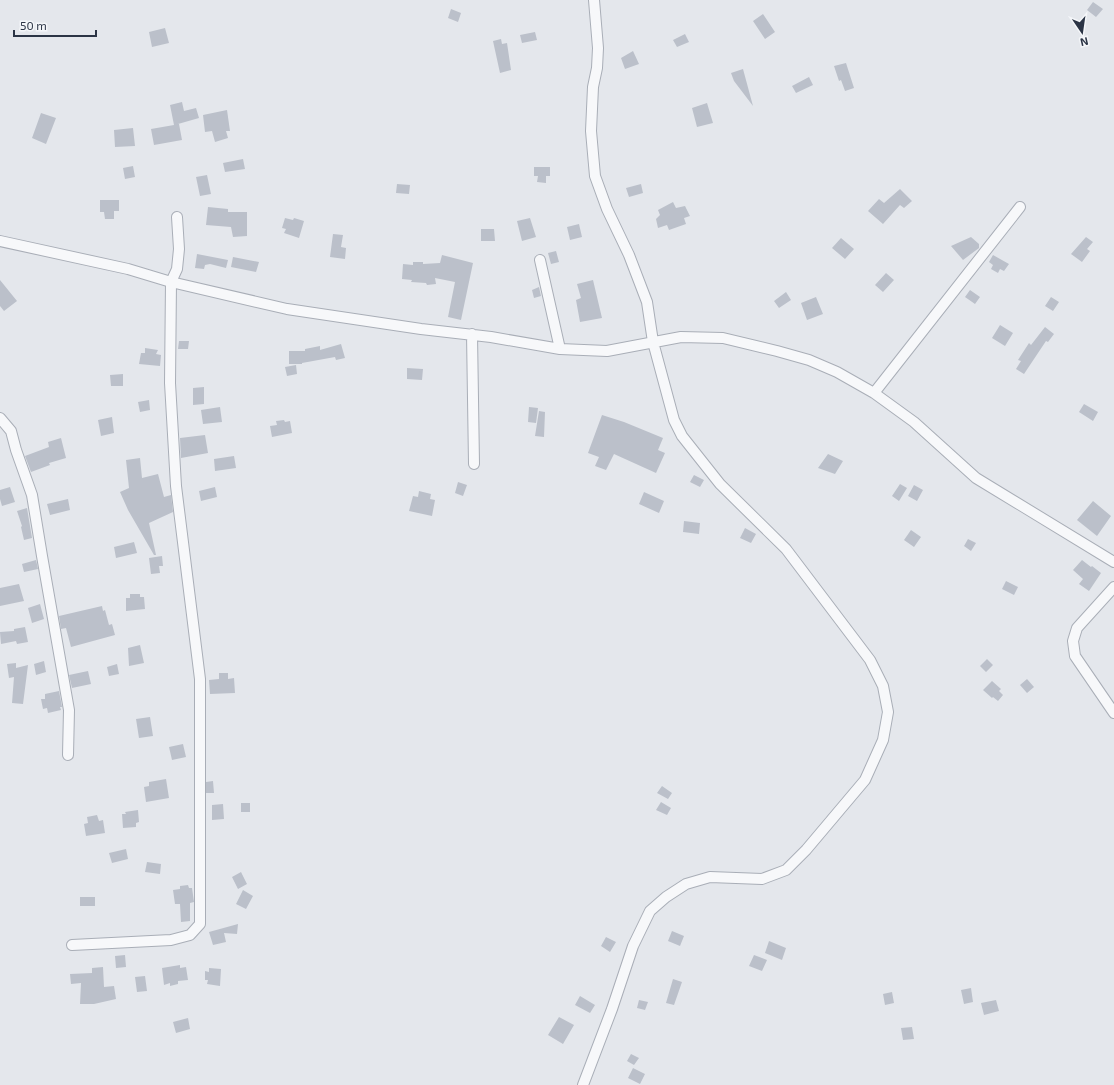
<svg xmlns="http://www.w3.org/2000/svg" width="1114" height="1085" font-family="'Exo 2',sans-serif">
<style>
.building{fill:#bbc0ca}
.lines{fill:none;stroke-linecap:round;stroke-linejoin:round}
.minor-casing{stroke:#a9aeb7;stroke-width:12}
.minor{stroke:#f7f8fa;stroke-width:10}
</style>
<rect width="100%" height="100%" fill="#e4e7ec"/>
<path class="building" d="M1093,2l10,7 -7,8 -9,-7z
M451,9l10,4 -3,9 -10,-4z
M763,14l12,18 -10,7 -12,-18z
M165,28l4,15 -17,4 -3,-15z
M535,32l2,8 -15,3 -2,-8z
M685,34l4,8 -12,5 -4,-7z
M501,39l1,5 5,-1 4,27 -11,3 -7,-32z
M633,51l6,13 -14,5 -4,-11z
M846,63l8,25 -9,3 -4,-11 -2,1 -5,-15z
M743,69l10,37 -19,-25 -3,-8z
M809,77l4,8 -17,8 -4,-7z
M182,102l2,9 12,-3 3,10 -21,6h1l3,16 -28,5 -3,-16 23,-4 -4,-20z
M707,103l6,20 -16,4 -5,-19z
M227,110l3,21h-4l2,7 -13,4 -3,-11 -7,1 -2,-17z
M41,113l15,5 -10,26 -14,-6z
M133,128l2,18 -20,1 -1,-17z
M243,159l2,10 -20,3 -2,-9z
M133,166l2,11 -10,2 -2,-11z
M534,167h16v9h-4v7l-9,-1 1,-6h-4z
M207,175l4,19 -11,2 -4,-19z
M397,184l13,1 -1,9 -13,-1z
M641,184l2,9 -14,4 -3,-9z
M900,189l12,12 -8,7 -4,-3 -17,19 -15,-13 11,-12 5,4z
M100,200h19v11h-5v8h-9l-1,-7h-4z
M673,202l3,6 9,-2 5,10 -6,2 2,6 -17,6 -2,-5 -9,3 -2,-9 4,-4 -2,-5z
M208,207l20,2v3h19v24l-14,1 -2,-10 -25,-2z
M285,218l8,2 1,-2 10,3 -5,17 -15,-5 2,-4 -4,-1z
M530,218l6,19 -14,4 -5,-20z
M579,224l3,13 -12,3 -3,-13z
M481,229h13l1,12h-14z
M333,234l10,1 -2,12 5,1 -1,11 -15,-2z
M971,237l8,7v4l-16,12 -12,-14z
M1086,237l7,5 -6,7 3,2 -8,11 -11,-8z
M841,238l13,11 -9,10 -13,-11z
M556,251l3,11 -8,2 -3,-11z
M197,254l31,6 -2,8 -16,-4 -5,1 -1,4 -9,-1z
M442,255l31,8 -12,57 -13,-3 7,-35 -20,-4 1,6 -9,1 -1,-2 -15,-1 1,-2 -10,-1 1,-15 10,1v-3h10v2l17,-1z
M993,255l16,9 -5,7 -4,-2 -2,4 -7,-4 2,-4 -4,-3z
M233,257l26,5 -3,10 -25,-5z
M886,273l8,7 -11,12 -8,-7z
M0,280l17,21 -13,10 -4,-5z
M593,280l9,38 -22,4 -4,-22 5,-2 -4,-14z
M539,287l2,9 -7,2 -2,-8z
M970,290l10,7 -5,7 -10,-7z
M786,292l5,8 -12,8 -5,-7z
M816,297l7,17 -16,6 -6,-17z
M1051,297l8,5 -6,9 -8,-5z
M1000,325l13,8 -8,13 -13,-8z
M1045,327l9,7 -6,8 -2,-1 -22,33 -8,-5 5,-8 -3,-1 11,-17 2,2z
M179,341h10l-1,8h-10z
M341,344l4,14 -9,2 -1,-3 -33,6v1h-13v-13h16v-2l15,-3v4z
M145,348l13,2 -2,4 5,1 -1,11 -21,-2 2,-11h4z
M296,365l1,9 -10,2 -2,-9z
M407,368l16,1 -1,11 -15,-1z
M123,374v12h-12l-1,-11z
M204,387v17l-11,1v-17z
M149,400l1,10 -10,2 -2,-10z
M1084,404l14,8 -5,9 -14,-9z
M220,407l2,15 -19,2 -2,-14z
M529,407l9,1 -2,15 -8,-1z
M539,411l6,1 -1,25 -9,-1z
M602,415l22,7 39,16 -5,12 7,3 -9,20 -42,-19 -8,16 -11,-4 4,-9 -11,-4z
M112,417l2,16 -13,3 -3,-16z
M284,420l1,2 5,-1 2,12 -20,4 -2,-11 7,-1 -1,-4z
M205,435l3,18 -27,5 -1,-20z
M61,438l5,20 -17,5 1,2 -19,7 -6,-16 24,-9 -1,-5z
M828,454l15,7 -8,13 -17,-6z
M234,456l2,12 -21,3 -1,-12z
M140,458l2,20 16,-4 6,23 7,-2 2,17 -24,11 7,32h-2l-26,-45 -8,-18 9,-4 -3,-28z
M694,475l10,5 -4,7 -10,-5z
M458,482l9,3 -4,11 -8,-3z
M900,484l7,4 -8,13 -7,-5z
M914,485l9,5 -6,11 -9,-5z
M10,487l5,15 -13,4 -2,-7v-9z
M215,487l2,10 -16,4 -2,-10z
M419,491l12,3 -1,5 5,1 -3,16 -23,-5 4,-15 5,1z
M644,492l20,9 -5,12 -20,-9z
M68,499l2,11 -20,5 -3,-11z
M1093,501l18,15 -14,20 -20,-16z
M27,508l5,30 -8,2 -3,-13 1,-1 -5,-15z
M684,521l16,2 -1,11 -16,-2z
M745,528l11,6 -5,9 -11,-5z
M911,530l10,7 -7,10 -10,-7z
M968,539l8,4 -5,8 -7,-5z
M134,542l3,11 -21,5 -2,-11z
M162,556l1,10h-4l1,7 -9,1 -2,-16z
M36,560l2,9 -14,3 -2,-8z
M1082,560l9,7 1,-1 9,7 -12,18 -10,-7 4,-5 -10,-9z
M1006,581l12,6 -4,8 -12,-6z
M19,584l5,17 -24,5v-18z
M130,594h10v3h4l1,12 -19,2v-13h4z
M40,604l4,15 -12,4 -4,-15z
M102,606l1,5 2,-1 4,15 3,-1 3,11 -44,12 -5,-19 -5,1 -2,-13z
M25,627l3,15 -11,2 -1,-3 -15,3 -1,-12 14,-1v-2z
M140,645l4,18 -15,3 -1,-18z
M987,659l6,6 -7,7 -6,-6z
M44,661l2,11 -10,3 -2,-11z
M16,663v5l12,-3 -5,39 -11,-1 2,-26 -5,1 -2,-14z
M117,664l2,10 -10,2 -2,-9z
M88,671l3,13 -19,4 -3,-13z
M219,673h9v6l6,-1 1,15 -25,1 -1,-14 10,-1z
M1027,679l7,8 -7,6 -7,-8z
M992,681l9,8 -2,2 4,4 -5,6 -5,-4 -1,1 -9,-8z
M59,691l3,16h-2l1,3 -13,3 -1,-5 -4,1 -2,-10h4v-5z
M150,717l3,19 -14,2 -3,-19z
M183,744l3,13 -14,3 -3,-13z
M166,779l3,19 -23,4 -2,-15 5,-1v-4z
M213,781l1,12h-8v-11z
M662,786l10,7 -4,6 -11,-6z
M661,802l10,6 -4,7 -11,-5z
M241,803h9v9h-9z
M223,804l1,15 -12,1v-15z
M138,810l1,12 -3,1v4l-13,1 -1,-14h4l-1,-2z
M97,815l2,6 4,-1 2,13 -19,3 -2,-12 4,-1 -1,-6z
M126,849l2,10 -16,4 -3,-10z
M147,862l14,2 -1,10 -15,-2z
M241,872l6,12 -9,5 -6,-12z
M188,885l1,3h3l2,14 -4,1v18l-9,1 -1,-18h-5l-2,-14 7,-1v-3z
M243,890l10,6 -7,13 -10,-5z
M80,897h15v9h-15z
M238,924l-1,10 -13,-1 2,9 -13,3 -4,-13z
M672,931l12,5 -4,10 -12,-5z
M606,937l10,5 -6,10 -9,-6z
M769,941l17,7 -4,12 -17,-7z
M125,955l1,12 -10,1 -1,-12z
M754,955l13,5 -5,11 -13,-5z
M180,965v3l6,-1 2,13 -10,1v3l-8,2v-3l-6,2 -2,-17z
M103,967l1,20 10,-1 2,13 -22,5h-14l1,-21 -10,1 -1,-10 22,-1v-5z
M209,968l12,1 -1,17 -13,-2 1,-4h-3v-9l4,1z
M145,976l2,15 -10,1 -2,-15z
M673,979l9,3 -8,23 -8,-2z
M971,988l2,14 -9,2 -3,-14z
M892,992l2,11 -9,2 -2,-11z
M580,996l15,9 -5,8 -15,-8z
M639,1000l9,2 -3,8 -8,-2z
M996,1000l3,11 -15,4 -3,-12z
M559,1017l15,8 -11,19 -15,-9z
M188,1018l2,11 -14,4 -3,-11z
M912,1027l2,12 -11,1 -2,-12z
M631,1054l8,4 -5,7 -7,-4z
M633,1068l12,6 -5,10 -12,-6z"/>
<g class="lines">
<defs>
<path id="minor" d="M0,241l128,28 43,13 116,27 134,20 70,8 69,12 47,2 74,-14 42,1 54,13 32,9 28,12 37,21 40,29 62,56 138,84
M540,260l20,89
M472,334l2,130
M874,393l146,-186
M0,418l11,13 5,19 16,45 10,61 27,154 -1,45
M1114,587l-37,41 -4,13 2,15 39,57
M72,945l99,-5 19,-5 10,-11v-245l-24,-193 -6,-103 1,-101 6,-13 2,-20 -2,-32
M583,1085l29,-76 21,-63 17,-35 16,-14 20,-13 24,-7 52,2 24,-9 20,-20 59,-70 18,-40 5,-28 -5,-26 -13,-26 -84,-111 -66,-65 -38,-48 -8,-16 -21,-78 -6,-40 -18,-47 -22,-46 -12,-33 -4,-45 2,-44 4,-19 1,-20 -4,-48"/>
</defs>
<use href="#minor" class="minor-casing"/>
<use href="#minor" class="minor"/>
</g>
<g transform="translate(1082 32) rotate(167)" stroke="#f4f6f9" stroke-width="3" paint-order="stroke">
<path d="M0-3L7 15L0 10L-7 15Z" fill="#2b3445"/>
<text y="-6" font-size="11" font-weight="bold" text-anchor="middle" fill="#2b3445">N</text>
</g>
<path d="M14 30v6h82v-6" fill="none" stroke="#2b3445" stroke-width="2"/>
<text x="20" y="30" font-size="12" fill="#2b3445" stroke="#f4f6f9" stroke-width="3" paint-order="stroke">50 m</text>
</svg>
